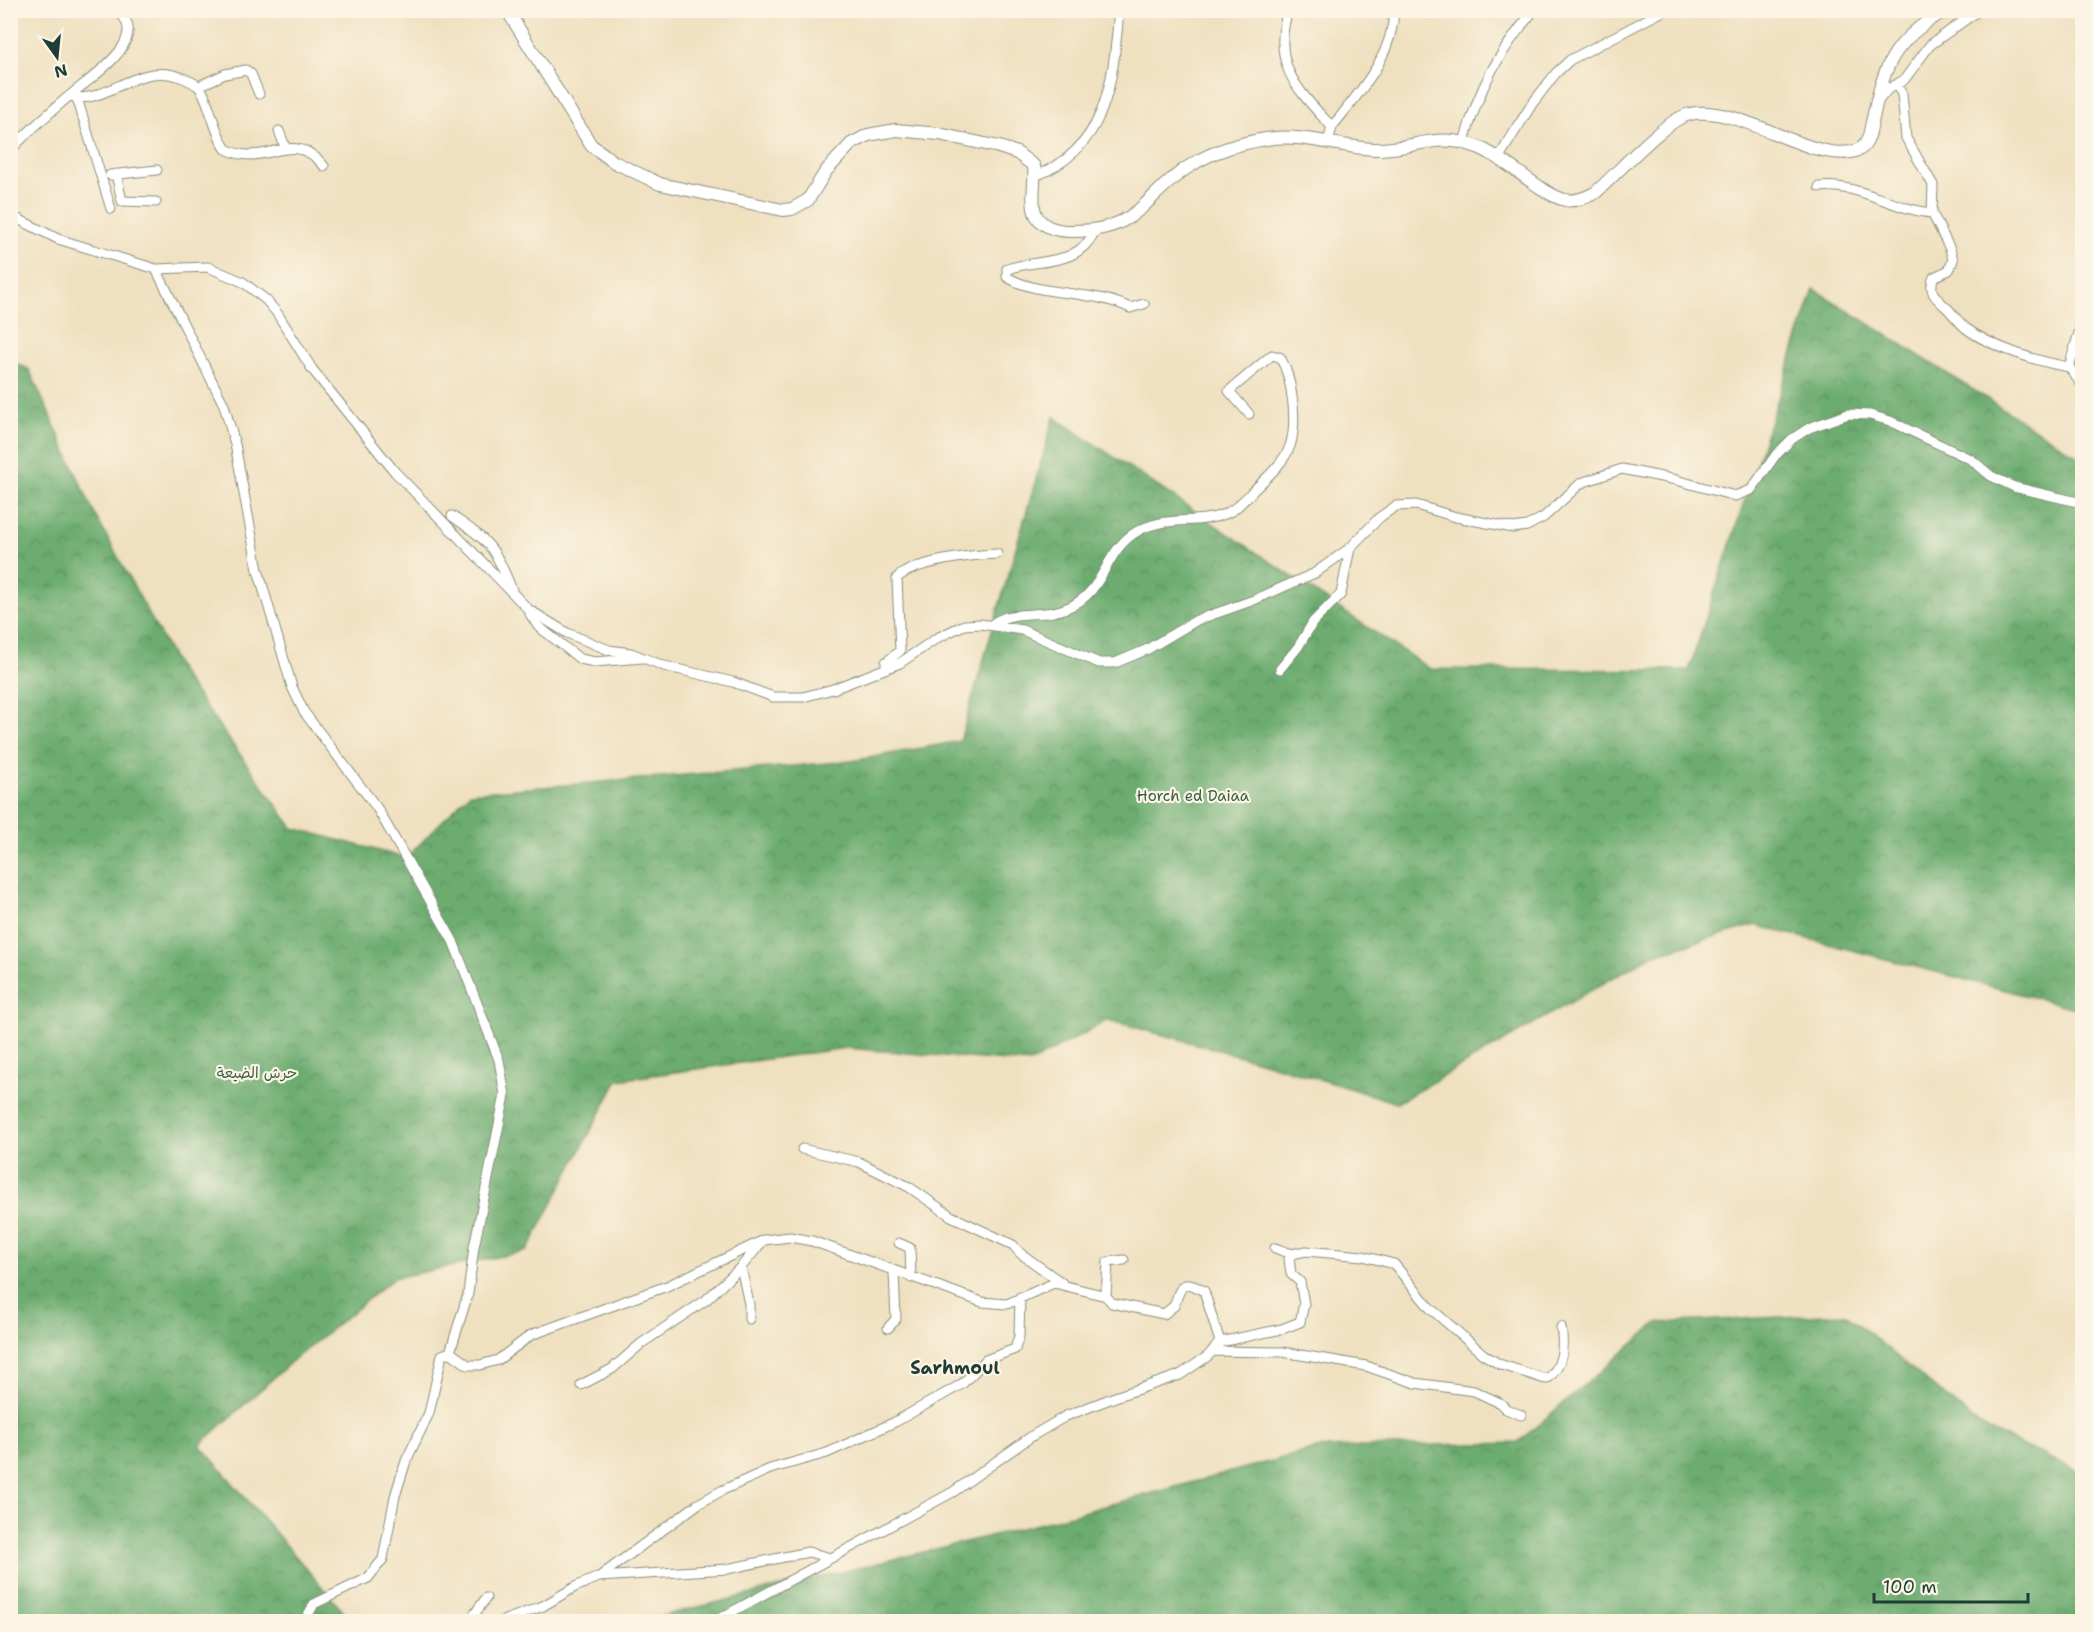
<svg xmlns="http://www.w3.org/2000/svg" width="2093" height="1632" font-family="'Shantell Sans','Playpen Sans Arabic',sans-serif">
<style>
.forest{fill:url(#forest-crowns);stroke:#467452;stroke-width:1.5}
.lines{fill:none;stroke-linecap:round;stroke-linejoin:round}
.street-casing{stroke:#878e7a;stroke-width:11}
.secondary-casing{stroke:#878e7a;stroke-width:14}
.street{stroke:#fff;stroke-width:9}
.secondary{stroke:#fff;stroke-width:12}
.labels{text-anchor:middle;stroke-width:4.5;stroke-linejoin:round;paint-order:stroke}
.park-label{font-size:15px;fill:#396047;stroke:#fcf5e5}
.quarter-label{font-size:18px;font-weight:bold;fill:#1f3d34;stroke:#fcf5e5}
</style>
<defs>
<pattern id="forest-crowns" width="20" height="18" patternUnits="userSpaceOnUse" patternTransform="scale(1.5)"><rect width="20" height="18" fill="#6cac6f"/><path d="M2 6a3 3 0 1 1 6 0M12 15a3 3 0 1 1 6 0" fill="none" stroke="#588d5c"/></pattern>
</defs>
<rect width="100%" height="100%" fill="#fcf5e5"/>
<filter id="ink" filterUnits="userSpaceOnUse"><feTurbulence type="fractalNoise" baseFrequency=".0167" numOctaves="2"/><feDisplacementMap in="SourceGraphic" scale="12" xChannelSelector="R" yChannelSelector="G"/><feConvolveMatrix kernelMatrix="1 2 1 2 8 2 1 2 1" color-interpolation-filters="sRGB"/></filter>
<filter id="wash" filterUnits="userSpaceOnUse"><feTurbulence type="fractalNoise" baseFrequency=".008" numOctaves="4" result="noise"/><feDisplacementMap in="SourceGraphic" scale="24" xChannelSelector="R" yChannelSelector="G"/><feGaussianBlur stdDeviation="1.35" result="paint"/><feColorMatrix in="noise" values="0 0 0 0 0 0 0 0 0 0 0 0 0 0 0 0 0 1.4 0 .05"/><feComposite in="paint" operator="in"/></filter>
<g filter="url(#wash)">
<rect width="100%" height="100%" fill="#efe0c0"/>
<path class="forest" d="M1814,289l268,170v551l-327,-85 -103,30 -255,148 -134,-41 -155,-42 -78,43 -184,-15 -228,32 -91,171 -133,27 -102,83 -92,84 147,171 8,5h-344l-1,-1260 19,8 66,146 86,158 112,155 113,30 64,-65 382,-32 108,-20 94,-324 376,252 259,1z
M1846,1314l135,112 101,47v148l-1445,1 401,-98 282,-76 197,-5 140,-120z"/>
</g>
<g filter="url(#ink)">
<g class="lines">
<defs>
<path id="street" d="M1288,10c-17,55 9,79 44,117l-4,15
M199,86l26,-12 21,-4 5,4 8,20
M1897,86l5,8 4,44 27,47 -1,28 18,36 3,11 -4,10 -15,7c-7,15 3,22 13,31 7,7 12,15 20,21 24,18 72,33 102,38l13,18
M69,96c38,11 67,-37 114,-18 5,2 12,5 16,9 10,10 14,44 27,62 40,21 65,-23 98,17
M77,98l34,111
M1878,101l10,-12 16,-9 26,-35 49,-35
M1332,127c27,-35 61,-69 62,-117
M279,131l7,18
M1464,142c16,-57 33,-86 70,-132
M10,151c18,-20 38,-37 58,-54 20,-18 86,-57 49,-87
M1499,157l33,-53 24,-31 14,-13 95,-50
M116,174l6,27 34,1
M110,175l47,-5
M1035,176c74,-28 78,-98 84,-166
M1819,187c38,-5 75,23 113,26
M10,215l48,24 98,30 52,-2 35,15 23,18 11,13 35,56 83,103 133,137 39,24 42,17 22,3 33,13 69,16 40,15h30l30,-8 67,-26 37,-25 27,-13 16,-1 42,6 77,33h16l31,-13 51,-30 57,-20 61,-27 35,-25 30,-31 16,-11 20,-1 40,12 57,11 14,-2 17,-9 37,-34 41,-14 54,11 59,16 16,-6 24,-34 17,-17 17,-11 39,-14 22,1 20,6 82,39 19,16 23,11 68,16
M1095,231c-18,37 -56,27 -88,38v8c33,20 84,12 123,31l14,-4
M156,269l68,136 11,39 23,126 34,117 12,25 73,96 76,133 46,119 6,35 -31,152 -6,47 -18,58 -8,3 -13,58 -23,48 -11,35 -12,63 -15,19 -54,26 -10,18
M2069,367l13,-45
M452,516c38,26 42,30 60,74
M530,614l8,12 42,33 15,3 47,-4
M991,625c21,-17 53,-6 78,-18 36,-16 34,-52 64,-73 29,-20 61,-8 92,-20 11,-4 20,-15 28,-23 13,-13 31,-28 37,-45 8,-24 2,-69 -10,-89l-8,-2 -43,36 20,23
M886,668v-6l14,-11 -3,-73c17,-17 76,-23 100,-24
M1280,669l18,-22 15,-25 28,-28 9,-46
M802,1149l57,13 50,25 42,29 62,29 7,8 42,30
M899,1243l11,5 1,30
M1275,1248l17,6
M741,1267l8,37v15
M1106,1296l2,-34 16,-2
M888,1328l8,-9 -2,-47
M1220,1342l62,-13 18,-7 4,-18 -4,-22 -9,-8 -2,-15 3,-5 14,-3 57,5 31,8 36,44 53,46 16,10 43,14 5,1c16,-12 17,-34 14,-52
M1213,1351l70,1 83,14 49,17 59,8 26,12 6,6 15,6
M450,1352l18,13h12l18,-5 33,-25 136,-49 97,-46 26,-3 22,4 170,61 25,2 47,-21 52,13 6,7 52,11 10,-8c7,-18 6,-29 30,-15l16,51 -12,14 -28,19 -65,22 -49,19 -34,20 -79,56 -240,130
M581,1385l31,-16 30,-26 64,-43 35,-33 21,-25
M599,1577l99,-73 25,-14 47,-21 57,-16 68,-31 67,-38 24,-24 29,-11 4,-13 1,-39
M469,1622l17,-24
M500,1622l43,-16 32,-19 24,-10 128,-8 81,-17 23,6"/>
<path id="secondary" d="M507,10l84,135 23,17 46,22 123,26 9,-1 16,-9 18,-29 25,-27 17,-9 28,-5 43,4 60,13 18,6 17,13c2,14 -4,36 2,49 7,13 21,16 35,16 71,1 72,-37 122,-67 21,-13 48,-21 73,-25 36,-6 72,8 108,10 40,1 63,-19 106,-1 26,11 63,47 85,52 10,2 22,-3 30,-7 22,-19 70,-74 95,-79 49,-11 127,53 168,36 6,-2 9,-8 11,-14 14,-62 16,-92 77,-126"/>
</defs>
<use href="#street" class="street-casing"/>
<use href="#secondary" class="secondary-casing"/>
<use href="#street" class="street"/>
<use href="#secondary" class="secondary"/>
</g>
</g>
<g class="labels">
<g class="park-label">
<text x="1193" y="801">Horch ed Daiaa</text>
<text x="257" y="1078">حرش الضيعة</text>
</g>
<g class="quarter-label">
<text x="955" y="1374">Sarhmoul</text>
</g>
</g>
<rect width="2093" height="1632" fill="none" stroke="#fcf5e5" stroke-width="36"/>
<g transform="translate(57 57) rotate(165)" stroke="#fcf5e5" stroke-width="4.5" paint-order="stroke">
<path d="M0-4.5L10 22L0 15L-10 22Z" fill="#1f3d34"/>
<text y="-9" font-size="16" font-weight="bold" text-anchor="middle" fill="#1f3d34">N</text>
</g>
<path d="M1874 1593v9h154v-9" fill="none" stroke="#1f3d34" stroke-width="3"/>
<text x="1883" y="1593" font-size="18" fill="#1f3d34" stroke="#fcf5e5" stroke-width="4.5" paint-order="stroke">100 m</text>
</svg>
